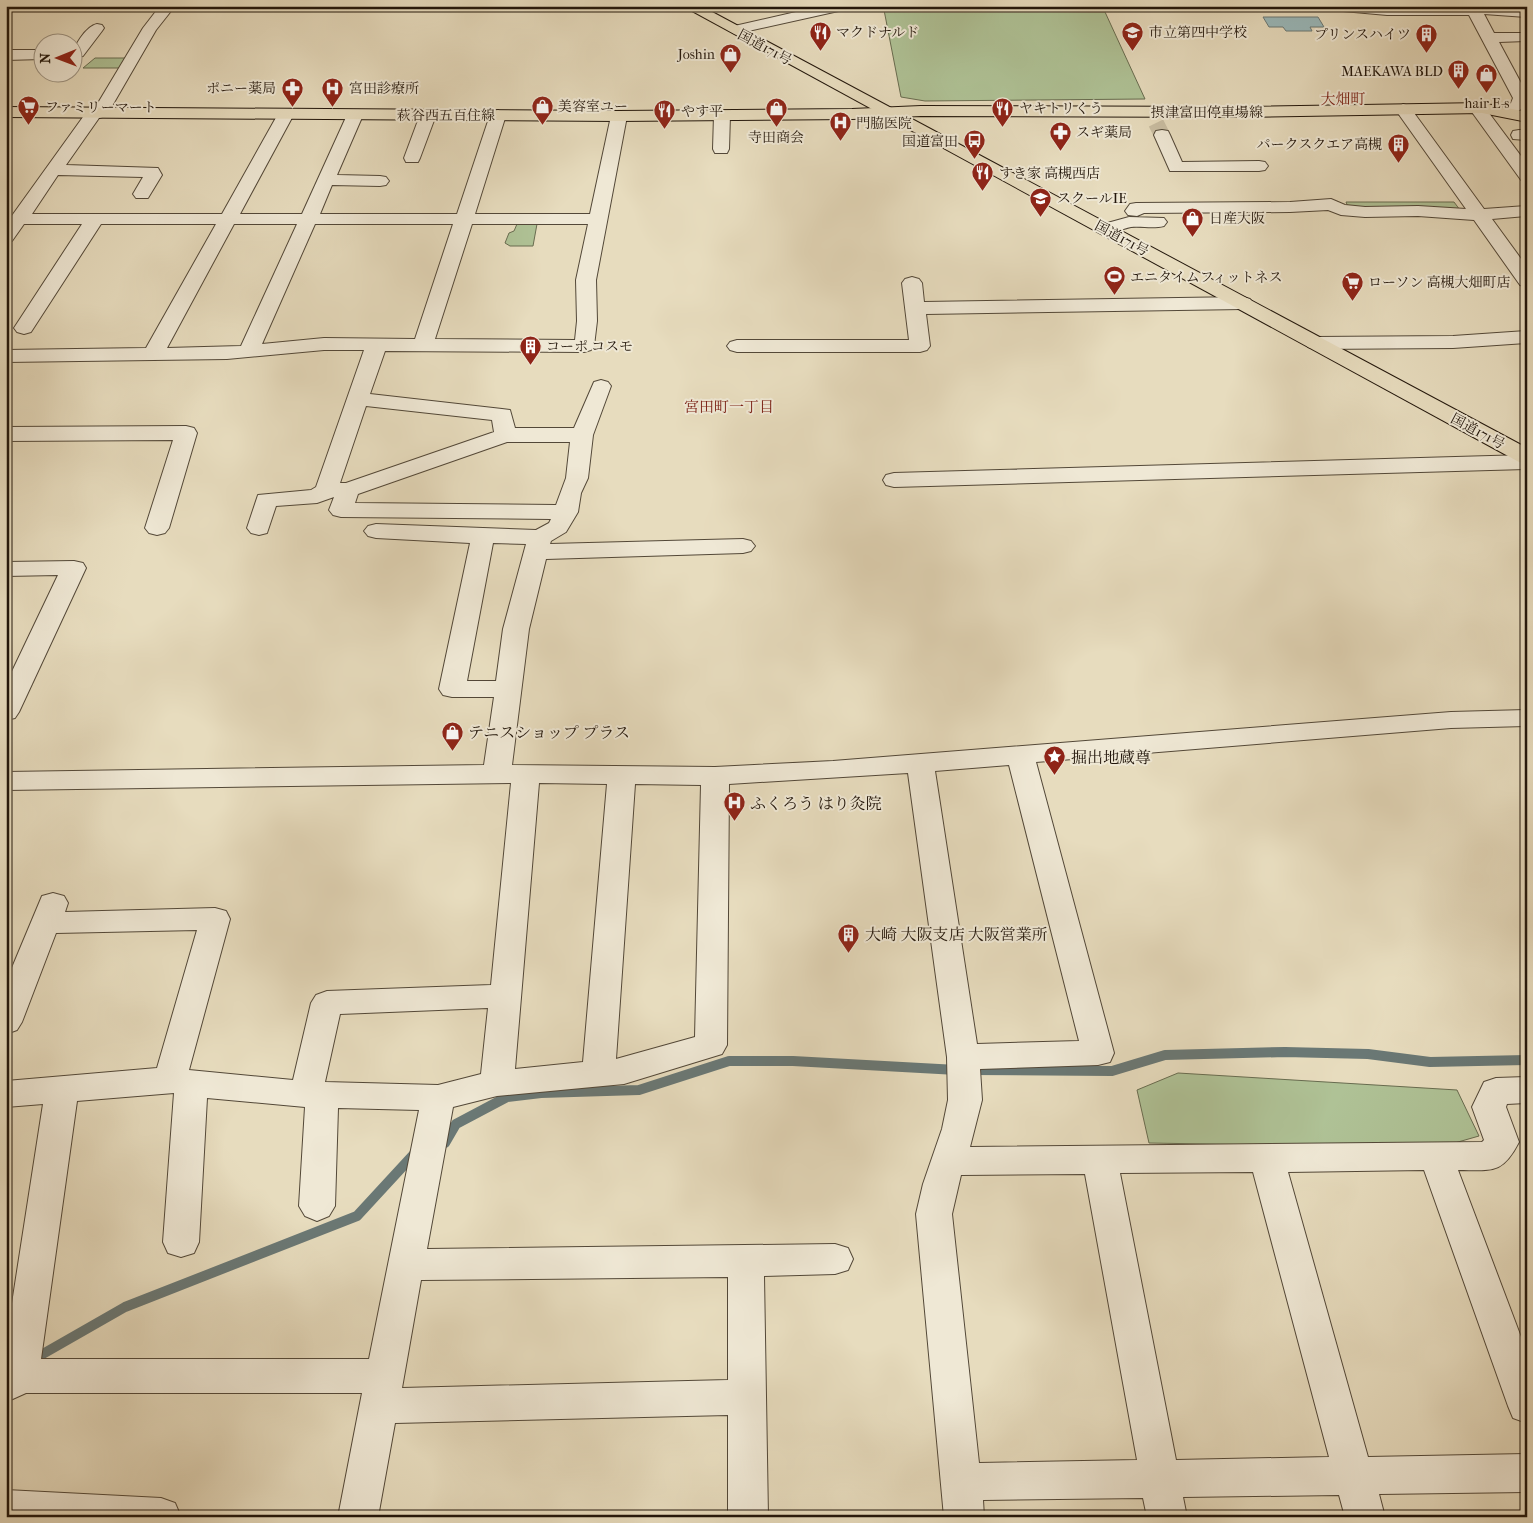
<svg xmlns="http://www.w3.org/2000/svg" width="1533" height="1523" font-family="'IM FELL French Canon','Noto Serif JP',serif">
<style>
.green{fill:#afc296;stroke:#686c50}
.water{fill:#9ab9bb;stroke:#6a7875}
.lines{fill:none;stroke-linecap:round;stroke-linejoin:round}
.stream{stroke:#6a7875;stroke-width:10}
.minor-tunnel{stroke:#c9bea3;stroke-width:16;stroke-dasharray:16 8;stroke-linecap:butt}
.minor-casing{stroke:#534838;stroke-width:2}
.major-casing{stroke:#22160b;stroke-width:2}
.highway-casing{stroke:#22160b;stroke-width:2}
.minor{fill:#efe8d5;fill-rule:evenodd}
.major{fill:#e7dcbe;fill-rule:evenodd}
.highway{fill:#e7dcbe;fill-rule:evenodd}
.labels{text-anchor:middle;stroke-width:4;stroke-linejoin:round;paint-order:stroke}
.far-poi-label{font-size:14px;fill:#22160b;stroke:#efe8d5;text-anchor:start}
.far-street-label{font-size:14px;fill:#22160b;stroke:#efe8d5}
.far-neighbourhood-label{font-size:15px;fill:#7a1f14;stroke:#efe8d5}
.poi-label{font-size:16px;fill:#22160b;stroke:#efe8d5;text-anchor:start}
</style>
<rect width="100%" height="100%" fill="#e7dcbe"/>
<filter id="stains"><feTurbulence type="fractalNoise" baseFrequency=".004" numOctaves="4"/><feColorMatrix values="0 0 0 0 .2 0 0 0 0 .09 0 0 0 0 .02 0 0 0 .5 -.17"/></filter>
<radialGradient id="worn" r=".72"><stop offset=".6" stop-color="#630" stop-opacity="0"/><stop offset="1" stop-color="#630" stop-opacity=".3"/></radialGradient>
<path class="green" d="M884,10l221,2 40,87 -220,2 -24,-4z
M95,58h32l-8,10h-36z
M1346,202h108l6,8 -112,-3z
M517,224h20l-4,22h-23l-5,-3 4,-10 5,-2z
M1178,1073l279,17 22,46 -42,12 -288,-5 -12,-53z"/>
<path class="water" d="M1263,17h55l6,10h-14l2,4h-26l-3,-4h-14z"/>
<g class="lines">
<path class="stream" d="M971,1070l141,1 53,-16 120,-3 83,2 62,8 97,-2
M441,1144l4,-1 11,-19 51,-27 34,-4 98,-3 90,-29h64l164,9
M34,1359l91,-52 232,-91 59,-64"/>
<path class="minor-tunnel" d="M1156,123l6,12"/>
<defs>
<path id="minor" d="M160,6h15l-19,24 -48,83 -2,3 -7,2 -33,47 92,3 4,7 -14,23h-12l-3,-4 10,-17 -85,-2 -26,39h190l56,-100 8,-5 8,5 -54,100h62l45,-99 8,-5 8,5 -26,60 43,1 6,1 3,4 -3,4 -6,1 -48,-1 -12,29h137l33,-99 8,-5 8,5 -31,99h115l21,-98 8,-5 8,5 -31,164 1,41 -3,25 -3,4 -7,2 -199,-1 -15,43 132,15 8,1 5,18h59l20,-46 7,-2 7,2 3,4 -18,49 -5,43 -7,15 -3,19 -12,20 -15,9 -1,3 193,-5 8,2 4,5 -4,5 -8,2 -197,6 -17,70 -17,136 203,2 118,-6 618,-49 76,-2v16l-76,2 -415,34 78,291 -4,9 -12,3 -118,4 2,31 -12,47 512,-5 2,-2 -12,-33 12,-25 12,-4 31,-1v26l-20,1 -1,3 13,35c-17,33 -27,28 -61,28l69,183v70l-14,-5 -5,-12 -84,-236 -136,2 80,285 159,-3v38l-148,2 6,23h-40l-6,-22 -156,2 4,20h-40l-4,-19 -160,2 1,17h-40l-28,-303 7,-30 19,-55 6,-29 -1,-43 -39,-284 -179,11 -2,261 -5,9 -98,30 -127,12 -44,11 -26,142 408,-5 13,4 5,11 -5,11 -13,4 -71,2 4,241h-40v-102l-333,8 -17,94h-40l24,-124h-336l-20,9v-60l37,-238 -37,3v-26l151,-13 40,-138 -141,3 -34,89 -5,8 -11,4v-52l36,-86 11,-3 11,3 4,7 -3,9 150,-4 11,3 4,8 -41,151 104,10 18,-77 5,-8 11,-4 164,-6 20,-202 -505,7v-18l478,-7 10,-68h-42l-9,-2 -4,-6 31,-146 -94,-5 -8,-2 -4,-5 4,-5 8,-2 160,6 13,-7 2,-4 -210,-2 -8,-2 -4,-5 5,-13 -17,6 -41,3 -9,27 -8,2 -8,-2 -4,-5 11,-33 53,-5 5,-3 48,-137h-40l-97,9 -221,3v-12l140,-2 70,-124h-115l-70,108 -7,2 -7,-2 -3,-4 68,-104h-58l-12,17 -6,1v-18l82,-114 7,-2 48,-80zM234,224h63l-56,122 -74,2zM315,224h138l-38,115 -91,-1 -62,6zM472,224h116l-12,56 1,41 -2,19 -140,-1zM366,406l126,14 2,12 -148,51h-6zM507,442h63l-4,36 -10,27 -201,-2 3,-9zM493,543l33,1 -23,85 -7,52h-29zM1009,765l70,276 -102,3 -42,-273zM539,783l68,1 -24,278 -68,7zM635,784l66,1 -6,252 -79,22zM488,1008l-7,66 -43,11 -113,-3 15,-68zM174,1093l-11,149 5,11 13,4 13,-4 5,-11 8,-144 98,9 -6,99 6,10 12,5 12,-5 6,-10 3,-98 81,2 -50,249h-328l36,-258zM1253,1172l76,285 -153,3 -56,-287zM1085,1174l52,286 -158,3 -27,-249 9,-39zM728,1277v103l-326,8 19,-108z
M822,6h28l-7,4 -108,24 -7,-4 2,-3z
M1325,6h180l22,3v8l-43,-3 10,19h33v8l-28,1 28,52c0,14 -8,18 -21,22l-8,-5 13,-8 2,-5 -44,-83h-82l-55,-5z
M97,24l5,1 2,3 -2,3 -19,25 -11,2c0,-10 14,-32 25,-34z
M6,50h36v9l-36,1z
M1477,103l6,2 44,59v17l-6,-1 -52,-72z
M1403,104l6,2 75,103 43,-3v10l-35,3 35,48v20l-7,-2 -46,-65 -56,-4 -53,1 -24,-2 -13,-5 -38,2 -146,1 -7,3 -9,-1 -3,-4 5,-7 6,-1 154,-1 41,-3 14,6 20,2 53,-1 48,3 -71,-100z
M428,110l8,5 -16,43 -2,4h-12l-2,-4 16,-43z
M722,110l8,5 -1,34 -2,4h-12l-2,-4 1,-34z
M1162,130l6,1 2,4 12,27 77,-1 6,1 3,4 -3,4 -6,1h-89l-16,-36 2,-4z
M1519,130h8v10l-14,-1 -2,-4 2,-4z
M1129,217l35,1 3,4 -3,4c-11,3 -21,0 -33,1 -11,2 -20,9 -31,6l-3,-4 3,-4z
M912,277l7,2 3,4 2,19 319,-5 7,2 3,4 -3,4 -7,2 -317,5 4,32 -3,4 -7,2h-183l-7,-2 -3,-4 3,-4 7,-2h172l-7,-57 3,-4z
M1527,331v12l-74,5 -138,1 -7,-2 -3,-4 3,-4 7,-2 138,-1z
M186,426l8,2 3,5 -28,95 -4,5 -8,2 -8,-2 -4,-5 28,-88 -167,1v-14z
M1527,455v14l-633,18 -8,-2 -3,-5 3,-5 8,-2z
M74,561l9,2 3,5 -67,144 -4,6 -9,2v-36l52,-109 -52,1v-14z
M6,1490l155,8 14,5 6,14h-175z"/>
<path id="major" d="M1482,103l45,9v10l-45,-9 -239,4 -322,-1 -69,3 -233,2 -613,-4v-10l613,4 233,-2 69,-3 322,1z"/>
<path id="highway" d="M683,6h18l826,442v16l-8,-2z"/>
</defs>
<use href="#minor" class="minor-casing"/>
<use href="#major" class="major-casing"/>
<use href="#highway" class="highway-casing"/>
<use href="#minor" class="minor"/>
<use href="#major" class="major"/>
<use href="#highway" class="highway"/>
</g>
<defs>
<symbol id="restaurant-pin" viewBox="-11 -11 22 30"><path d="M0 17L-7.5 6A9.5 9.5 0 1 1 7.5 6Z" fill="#8f2418" stroke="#efe8d5"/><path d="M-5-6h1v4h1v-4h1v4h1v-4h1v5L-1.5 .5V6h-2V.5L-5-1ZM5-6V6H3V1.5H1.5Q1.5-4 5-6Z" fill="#fff"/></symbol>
<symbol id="school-pin" viewBox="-11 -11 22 30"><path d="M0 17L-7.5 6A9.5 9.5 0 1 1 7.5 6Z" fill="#8f2418" stroke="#efe8d5"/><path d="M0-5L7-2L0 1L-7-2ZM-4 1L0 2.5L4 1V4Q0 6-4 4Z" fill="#fff"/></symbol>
<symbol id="building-pin" viewBox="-11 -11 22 30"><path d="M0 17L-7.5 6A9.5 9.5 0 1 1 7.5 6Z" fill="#8f2418" stroke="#efe8d5"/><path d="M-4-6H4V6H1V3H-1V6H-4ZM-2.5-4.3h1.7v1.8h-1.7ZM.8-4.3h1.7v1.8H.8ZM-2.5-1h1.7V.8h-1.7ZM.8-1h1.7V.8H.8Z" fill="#fff"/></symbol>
<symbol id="shop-pin" viewBox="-11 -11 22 30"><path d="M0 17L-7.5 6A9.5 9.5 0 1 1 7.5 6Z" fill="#8f2418" stroke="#efe8d5"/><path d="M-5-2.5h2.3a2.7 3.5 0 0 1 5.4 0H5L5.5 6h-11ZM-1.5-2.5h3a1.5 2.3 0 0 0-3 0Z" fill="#fff"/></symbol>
<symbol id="pharmacy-pin" viewBox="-11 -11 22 30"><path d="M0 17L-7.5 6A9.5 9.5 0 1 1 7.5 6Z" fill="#8f2418" stroke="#efe8d5"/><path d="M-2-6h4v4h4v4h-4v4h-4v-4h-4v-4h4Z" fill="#fff"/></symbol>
<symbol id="hospital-pin" viewBox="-11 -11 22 30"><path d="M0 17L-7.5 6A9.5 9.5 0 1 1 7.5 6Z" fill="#8f2418" stroke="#efe8d5"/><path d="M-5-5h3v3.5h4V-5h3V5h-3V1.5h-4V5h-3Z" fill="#fff"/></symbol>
<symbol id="supermarket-pin" viewBox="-11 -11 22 30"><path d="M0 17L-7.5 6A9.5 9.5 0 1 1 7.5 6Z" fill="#8f2418" stroke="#efe8d5"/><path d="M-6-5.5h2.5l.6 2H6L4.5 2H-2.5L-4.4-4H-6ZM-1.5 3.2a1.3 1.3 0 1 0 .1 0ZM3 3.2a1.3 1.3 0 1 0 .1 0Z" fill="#fff"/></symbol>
<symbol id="bus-pin" viewBox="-11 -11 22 30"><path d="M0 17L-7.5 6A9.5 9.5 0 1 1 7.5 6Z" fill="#8f2418" stroke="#efe8d5"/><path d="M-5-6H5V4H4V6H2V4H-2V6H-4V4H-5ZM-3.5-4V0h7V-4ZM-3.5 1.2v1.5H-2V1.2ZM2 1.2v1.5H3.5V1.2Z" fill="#fff"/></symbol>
<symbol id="stadium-pin" viewBox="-11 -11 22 30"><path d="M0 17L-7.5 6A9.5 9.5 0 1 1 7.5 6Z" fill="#8f2418" stroke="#efe8d5"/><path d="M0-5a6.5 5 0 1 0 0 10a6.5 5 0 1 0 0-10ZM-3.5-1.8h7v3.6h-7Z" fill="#fff"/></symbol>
<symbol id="sight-pin" viewBox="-11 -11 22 30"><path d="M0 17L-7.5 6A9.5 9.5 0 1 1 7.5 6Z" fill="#8f2418" stroke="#efe8d5"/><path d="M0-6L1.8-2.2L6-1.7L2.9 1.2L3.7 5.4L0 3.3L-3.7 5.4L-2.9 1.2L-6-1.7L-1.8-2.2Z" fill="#fff"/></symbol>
</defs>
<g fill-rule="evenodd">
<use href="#restaurant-pin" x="808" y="20" width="25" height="34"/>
<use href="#school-pin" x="1120" y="20" width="25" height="34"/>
<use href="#building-pin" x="1414" y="22" width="25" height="34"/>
<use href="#shop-pin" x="718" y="42" width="25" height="34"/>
<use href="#building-pin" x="1446" y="58" width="25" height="34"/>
<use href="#shop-pin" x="1474" y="62" width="25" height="34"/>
<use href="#pharmacy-pin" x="280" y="76" width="25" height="34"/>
<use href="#hospital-pin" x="320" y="76" width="25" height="34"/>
<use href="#shop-pin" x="530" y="94" width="25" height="34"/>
<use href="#supermarket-pin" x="16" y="94" width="25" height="34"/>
<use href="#restaurant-pin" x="990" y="96" width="25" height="34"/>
<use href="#shop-pin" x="764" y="96" width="25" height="34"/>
<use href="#restaurant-pin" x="652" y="98" width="25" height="34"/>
<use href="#hospital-pin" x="828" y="110" width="25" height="34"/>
<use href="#pharmacy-pin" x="1048" y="120" width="25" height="34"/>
<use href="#bus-pin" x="962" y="128" width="25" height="34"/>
<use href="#building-pin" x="1386" y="132" width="25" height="34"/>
<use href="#restaurant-pin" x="970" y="160" width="25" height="34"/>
<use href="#school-pin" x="1028" y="186" width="25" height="34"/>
<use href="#shop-pin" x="1180" y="206" width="25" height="34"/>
<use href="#stadium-pin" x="1102" y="264" width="25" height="34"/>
<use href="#supermarket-pin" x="1340" y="270" width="25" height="34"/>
<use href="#building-pin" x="518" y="334" width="25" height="34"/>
<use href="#shop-pin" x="440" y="720" width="25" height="34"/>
<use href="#sight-pin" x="1042" y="744" width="25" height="34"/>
<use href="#hospital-pin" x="722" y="790" width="25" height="34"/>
<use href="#building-pin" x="836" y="922" width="25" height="34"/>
</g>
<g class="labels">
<g class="far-poi-label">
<text x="836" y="37">マクドナルド</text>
<text x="1149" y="37">市立第四中学校</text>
<text x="1411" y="39" text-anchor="end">プリンスハイツ</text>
<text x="715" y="59" text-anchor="end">Joshin</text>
<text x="1443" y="76" text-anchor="end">MAEKAWA BLD</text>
<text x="276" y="93" text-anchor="end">ポニー薬局</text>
<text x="349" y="93">宮田診療所</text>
<text x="1487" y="108" text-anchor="middle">hair E-s</text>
<text x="558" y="111">美容室ユー</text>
<text x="45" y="112">ファミリーマート</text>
<text x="1019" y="113">ヤキトリくう</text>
<text x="681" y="116">やす平</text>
<text x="856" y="128">門脇医院</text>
<text x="1076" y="137">スギ薬局</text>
<text x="776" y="142" text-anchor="middle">寺田商会</text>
<text x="958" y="146" text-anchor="end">国道富田</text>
<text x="1382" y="149" text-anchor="end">パークスクエア高槻</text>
<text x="999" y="178">すき家 高槻西店</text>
<text x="1057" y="203">スクールIE</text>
<text x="1209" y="223">日産大阪</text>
<text x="1130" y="282">エニタイムフィットネス</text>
<text x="1368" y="287">ローソン 高槻大畑町店</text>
<text x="546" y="351">コーポ コスモ</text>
</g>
<g class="far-street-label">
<text transform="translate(765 47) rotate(28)" y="5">国道171号</text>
<text x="1207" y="117">摂津富田停車場線</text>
<text x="446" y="120">萩谷西五百住線</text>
<text transform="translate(1122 238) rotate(28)" y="5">国道171号</text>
<text transform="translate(1478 431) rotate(28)" y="5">国道171号</text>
</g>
<g class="far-neighbourhood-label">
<text x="1343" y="104">大畑町</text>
<text x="729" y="412">宮田町一丁目</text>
</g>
<g class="poi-label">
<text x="468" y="738">テニスショップ プラス</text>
<text x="1071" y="763">掘出地蔵尊</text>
<text x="750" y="809">ふくろう はり灸院</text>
<text x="865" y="940">大崎 大阪支店 大阪営業所</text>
</g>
</g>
<rect width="1533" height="1523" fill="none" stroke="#e7dcbe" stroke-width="25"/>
<rect x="8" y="8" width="1518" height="1508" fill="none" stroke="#22160b" stroke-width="2.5"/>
<rect x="12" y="12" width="1508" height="1498" fill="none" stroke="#22160b"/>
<g transform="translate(58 58) rotate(269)"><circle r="24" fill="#efe8d5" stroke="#9d9484"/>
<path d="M0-4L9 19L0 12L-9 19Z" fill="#8f2418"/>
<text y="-8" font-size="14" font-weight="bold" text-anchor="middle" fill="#22160b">N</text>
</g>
<rect width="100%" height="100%" filter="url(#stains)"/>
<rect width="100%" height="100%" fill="url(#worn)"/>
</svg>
